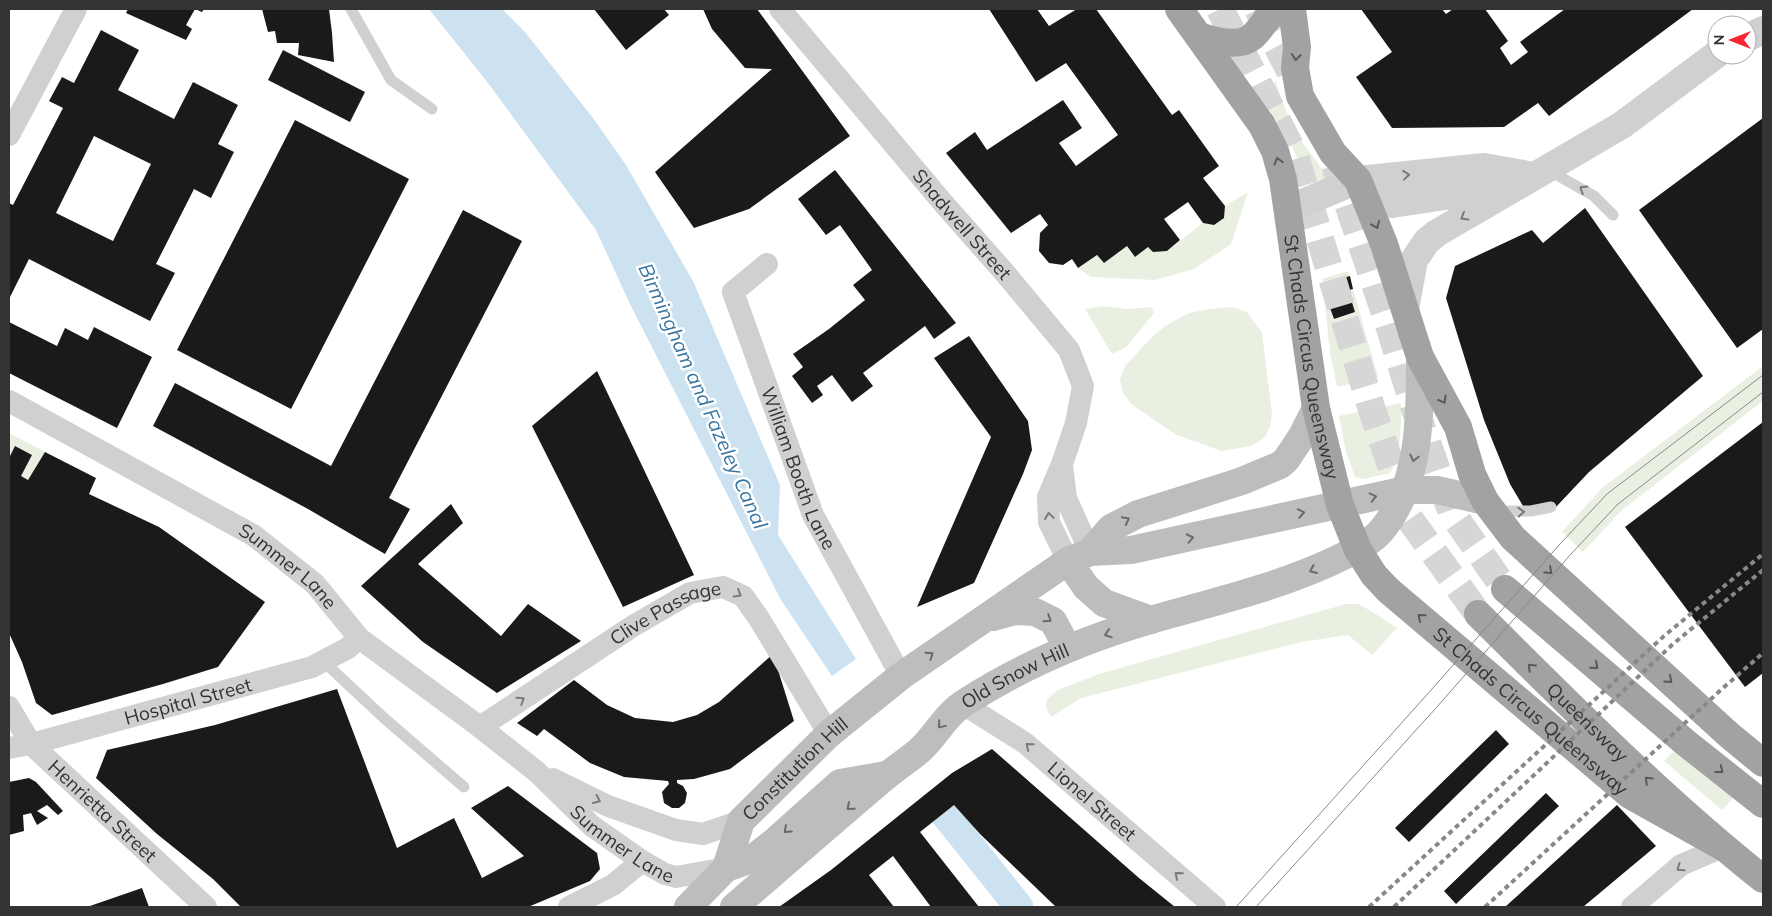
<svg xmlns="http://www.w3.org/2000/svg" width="1772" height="916" font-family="Mulish,sans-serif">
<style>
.green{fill:#e9f0e1;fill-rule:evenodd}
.water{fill:#cce2f1}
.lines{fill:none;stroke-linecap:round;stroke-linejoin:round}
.canal{stroke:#cce2f1;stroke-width:29}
.building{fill:#1a1a1a;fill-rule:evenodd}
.trunk-tunnel{stroke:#d6d6d6;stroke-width:28;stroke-dasharray:28 14;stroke-linecap:butt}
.service{stroke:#d0d0d0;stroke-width:11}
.minor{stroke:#d0d0d0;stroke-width:22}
.tertiary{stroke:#d0d0d0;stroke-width:28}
.secondary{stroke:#bdbdbd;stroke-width:28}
.trunk{stroke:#a2a2a2;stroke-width:28}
.tram{stroke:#888;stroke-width:1}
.rail{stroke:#888;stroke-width:4;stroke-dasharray:5 4;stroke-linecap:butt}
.oneway{stroke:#5a5a5a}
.oneway2{stroke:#7a7a7a}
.oneway3{stroke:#6a6a6a}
.labels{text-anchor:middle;stroke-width:5;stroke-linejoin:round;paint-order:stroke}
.street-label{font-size:19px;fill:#333;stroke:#fff}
.water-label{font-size:20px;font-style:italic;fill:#37749f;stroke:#fff}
</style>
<rect width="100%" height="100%" fill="#fff"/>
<path class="green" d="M1276,81c6,23 15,44 28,64 7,10 18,21 22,32l-3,3 -9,1 -6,-4 -5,-6 -14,-31 -29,-44z
M1248,192l-17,52 -37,25 -39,11 -64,-3 -13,-9 19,-13 7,8 23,-17 8,10 13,-9 19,4 36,-28 11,2 10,-7 1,-12z
M1348,271l2,5 -22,6 4,13 21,-6 25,88 -41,10 -7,-35 -8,-73zM1351,299l4,13 -22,7 -3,-14z
M1102,306l25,3 24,-2 3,6 -28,34 -14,7 -27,-45z
M1232,307l15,5 15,21 10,81 -2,13 -6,11 -13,8 -30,5 -46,-17 -44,-30 -8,-11 -3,-13 5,-14 26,-28 14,-12 24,-13 22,-4z
M1763,366v35l-141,109 -39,42 -21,-20 40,-44z
M1401,403c0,22 1,51 -11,70l-27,6 -8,-2 -9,-25 -7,-36z
M9,433l36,19 -17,28 -7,-4 11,-21 -16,-9 -7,12z
M1346,604h12l13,7 26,17 -25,27 -24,-20 -47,7 -220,56 -30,19 -5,-10 1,-8 11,-9 41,-16z
M1676,749l57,49 -11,12 -58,-49z"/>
<path class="water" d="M429,9h73l23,23 68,86 33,47 67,116 87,204 -2,50 78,124 -24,17 -51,-76 -151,-296 -34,-74 -108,-147z"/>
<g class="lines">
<path class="canal" d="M939,807l80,100"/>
</g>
<path class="building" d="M128,9h76l-2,3 -7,-3 -9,16 6,4 -6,11 -60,-27z
M262,9h67l3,24 2,29 -36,-7 1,-12h-22l-2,-12 -7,1z
M594,9h70l5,6 -43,35z
M703,9h54l93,127 -101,73 -55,19 -39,-56 117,-103 -27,-1 -33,-39z
M989,9h48l12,17 28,-17h19l76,106 7,-5 40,56 -16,12 22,28 -1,12 -10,7 -11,-2 -15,-21 -24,17 16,21 -13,11 -14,1 -5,-5 -13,10 -8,-11 -23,17 -7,-8 -19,13 -6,-9 -9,6 -14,-2 -10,-12 1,-18 8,-8 -8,-11 -29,19 -65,-80 29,-21 12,18 76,-50 19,28 -23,15 17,23 42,-31 -52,-72 -30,19z
M1361,9h81l4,5 7,-5h32l23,32 -8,7 11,17 17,-13 -8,-10 45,-33h128l-144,107 -11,-13 -34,24 -112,1 -36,-51 36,-25z
M101,30l38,20 -21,40 56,29 19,-37 45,23 -20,39 16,8 -23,46 -17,-9 -38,75 19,9 -25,48 -121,-62 -20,40v-96l4,2 50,-97 -14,-7 13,-24 12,6zM94,136l57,28 -38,77 -57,-28z
M283,50l82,42 -15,30 -82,-42z
M1763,118v211l-26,19 -98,-138z
M295,120l114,59 -118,230 -114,-59z
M835,170l121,153 -22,16 -9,-13 -62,47 10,13 -21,16 -20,-27 -15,11 6,9 -11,8 -20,-27 11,-9 -10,-13 36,-25 36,-29 -12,-15 19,-15 -32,-45 -14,10 -28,-36z
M1585,208l118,168 -114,96 -33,35 -33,-1 -13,-22 -26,-64 -38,-122 9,-32 77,-36 11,13z
M463,210l59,31 -133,257 21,11 -25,45 -77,-45 -155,-83 22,-43 156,83z
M1350,276l3,13 -21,6 -4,-13z
M1351,299l4,13 -21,7 -5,-14z
M9,322l48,24 8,-18 23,12 6,-13 58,30 -35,71 -108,-55z
M969,336l59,85 4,29 -9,24 -49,109 -57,24 74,-170 -57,-79z
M597,371l97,204 -71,32 -91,-181z
M1763,422v251l-18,14 -120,-160z
M15,446l17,9 -11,21 7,4 17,-28 51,26 -7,16 70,33 106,75 -47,65 -55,17 -111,31 -16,-12 -14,-41 -13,-29v-175z
M451,504l12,19 -45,41 83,72 27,-32 53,37 -84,52 -74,-51 -62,-56z
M773,654l21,67 -64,48 -36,10 -17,1v3l6,3 4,7 -2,10 -6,5h-7l-8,-5 -2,-11 7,-8 -1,-3 -44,-4 -34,-14 -46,-34 -7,7 -20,-13 57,-43 33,25 28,13 38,4 24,-7 22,-13z
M337,689l60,159 57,-30 28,60 42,-22 -53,-48 37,-22 89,67 3,16 -10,12 -62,26h-287l-28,-28 -56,-45 -61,-56 11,-28 108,-25z
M1496,730l13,14 -100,98 -14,-14z
M992,749l147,129 36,29h-119l-76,-73 -26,-29 -34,27 59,75h-48l-38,-51 -24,19 25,32h-115l52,-37 121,-97z
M29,778l7,4 27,29 -5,4 -11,-10 -10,6 11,7 -11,7 -6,-12 -8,2 1,16 -15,4v-53z
M1546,793l13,13 -103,98 -12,-13z
M1617,805l39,41 -73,61h-78z
M142,888l7,19h-62z"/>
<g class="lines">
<path class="trunk-tunnel" d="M1220,9l75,147 77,254 37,108 69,96
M1258,9l42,81
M1335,165l53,157 26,84 38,107 53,76"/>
<path class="service" d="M351,9l40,71 41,29
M1548,170l46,26 19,19
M1496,511h35l20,-4
M323,661l61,57 80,69"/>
<g class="minor">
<path id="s1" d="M780,9l164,195 60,68 65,78 14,36 -7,37 -14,41 -14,33 1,25 19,39"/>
<path d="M9,135l67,-126"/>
<path id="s2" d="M767,264l-34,28 80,223 88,161"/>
<path id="s3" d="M9,401l244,134 62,49 44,54 121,89 57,45 55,54 50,35 23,13 11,3 50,-9"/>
<path d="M1062,465l4,33 24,54"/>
<path id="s4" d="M963,704l62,39 190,164"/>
<path id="s5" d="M9,707l22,37 175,163"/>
<path id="s6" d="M480,727l153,-101 57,-33 33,-6 20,9 15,21 71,117"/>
<path id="s7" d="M9,748l22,-4 281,-77 36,-19 11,-10"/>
<path d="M553,779l55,27 68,24 27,4 38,-13"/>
<path d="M569,907l44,-22 29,-24"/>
<path d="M1632,907l49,-42 42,-18"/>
</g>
<path class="tertiary" d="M1747,38l16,-8
M1358,180l34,24 113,-17
M1288,209l70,-29 126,-13 50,9
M1405,309l9,-49 13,-19 10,-8 185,-108 95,-71"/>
<g class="secondary">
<path d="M1090,552l21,-24 27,-14 104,-33 38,-16 6,-5 16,-24 14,-28"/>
<path d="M1068,561l18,26 18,16 47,17"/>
<path d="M993,617l22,-6 20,1 18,9 14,26"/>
<path d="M726,868l26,-9 22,-17 66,-59 46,-8"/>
<path id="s8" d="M688,907l38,-39 15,-47 88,-87 72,-58 167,-115 22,-9 41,-2 275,-60h31l48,11"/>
<path id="s9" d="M734,907c50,-43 100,-87 151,-130 11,-9 23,-17 34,-26 17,-15 26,-36 45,-48 59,-38 123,-65 190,-84 60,-17 120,-31 177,-57 19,-9 41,-18 54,-36 36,-47 35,-112 35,-169"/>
</g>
<g class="trunk">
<path id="s10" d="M1179,9l83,116 13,26 8,28 33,229 24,97 18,45 16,25 14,15 242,205 93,52"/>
<path d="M1292,9l5,38 -2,21 5,28 33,57 25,27 26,64 36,113 38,70 14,47 13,27 28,37 216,197 34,28"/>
<path d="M1199,36c14,5 39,12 53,1 7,-6 12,-15 18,-21l-1,-7"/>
<path d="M1505,589l181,154 77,61"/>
<path id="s11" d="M1478,614c92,91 183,184 285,265"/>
</g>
<path class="tram" d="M1236,907l188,-209 136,-154 47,-50 156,-119
M1256,907l180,-199 135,-154 47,-50 145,-112"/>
<path class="rail" d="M1369,907l295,-271 99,-82
M1394,907l279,-263 90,-74
M1485,907l238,-219 40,-35"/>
</g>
<defs><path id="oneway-chevron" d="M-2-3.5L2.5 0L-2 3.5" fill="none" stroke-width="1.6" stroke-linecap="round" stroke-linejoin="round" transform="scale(1.25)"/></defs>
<g class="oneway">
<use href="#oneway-chevron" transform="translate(1296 57) rotate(96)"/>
<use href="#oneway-chevron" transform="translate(1278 161) rotate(-106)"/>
<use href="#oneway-chevron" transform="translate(1376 225) rotate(67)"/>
<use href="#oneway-chevron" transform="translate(1443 400) rotate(61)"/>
<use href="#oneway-chevron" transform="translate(1549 571) rotate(42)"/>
<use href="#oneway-chevron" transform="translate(1421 617) rotate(-140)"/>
<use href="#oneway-chevron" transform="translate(1595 666) rotate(40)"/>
<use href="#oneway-chevron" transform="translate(1531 667) rotate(-136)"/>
<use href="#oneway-chevron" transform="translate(1669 680) rotate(42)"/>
<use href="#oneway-chevron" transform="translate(1720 770) rotate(38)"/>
<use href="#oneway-chevron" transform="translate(1648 780) rotate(-137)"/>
</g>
<g class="oneway2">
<use href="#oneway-chevron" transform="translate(1406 175) rotate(-6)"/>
<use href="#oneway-chevron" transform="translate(1583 189) rotate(-148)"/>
<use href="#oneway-chevron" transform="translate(1464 217) rotate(150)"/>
<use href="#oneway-chevron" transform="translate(1521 512) rotate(-3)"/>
<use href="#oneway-chevron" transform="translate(1049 516) rotate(-98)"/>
<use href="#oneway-chevron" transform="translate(738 594) rotate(31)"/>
<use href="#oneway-chevron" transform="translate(521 700) rotate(-33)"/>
<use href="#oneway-chevron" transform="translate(1029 746) rotate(-141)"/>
<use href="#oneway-chevron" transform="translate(597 800) rotate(25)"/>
<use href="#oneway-chevron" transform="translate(1680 868) rotate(145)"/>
<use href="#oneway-chevron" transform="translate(1178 875) rotate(-139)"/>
</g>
<g class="oneway3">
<use href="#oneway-chevron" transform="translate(1414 458) rotate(103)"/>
<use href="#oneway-chevron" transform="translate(1373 497) rotate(-13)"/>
<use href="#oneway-chevron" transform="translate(1301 513) rotate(-11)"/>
<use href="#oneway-chevron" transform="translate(1126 520) rotate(-27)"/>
<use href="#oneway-chevron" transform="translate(1190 538) rotate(-12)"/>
<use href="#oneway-chevron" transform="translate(1313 570) rotate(157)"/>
<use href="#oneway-chevron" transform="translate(1048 619) rotate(33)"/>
<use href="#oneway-chevron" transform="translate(1108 634) rotate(162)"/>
<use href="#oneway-chevron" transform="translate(930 655) rotate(-35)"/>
<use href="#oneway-chevron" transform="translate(941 725) rotate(130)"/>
<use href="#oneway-chevron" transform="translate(850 807) rotate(139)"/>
<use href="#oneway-chevron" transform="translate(787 830) rotate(138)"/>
</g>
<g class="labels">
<g class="street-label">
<text dy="7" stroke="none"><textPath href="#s1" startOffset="282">Shadwell Street</textPath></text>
<text dy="7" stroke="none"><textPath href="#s10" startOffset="381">St Chads Circus Queensway</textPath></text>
<text dy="7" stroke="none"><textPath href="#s2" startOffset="232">William Booth Lane</textPath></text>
<text dy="7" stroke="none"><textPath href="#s3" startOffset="325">Summer Lane</textPath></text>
<text dy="7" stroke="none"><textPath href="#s6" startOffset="219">Clive Passage</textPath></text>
<text dy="7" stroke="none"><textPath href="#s9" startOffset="366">Old Snow Hill</textPath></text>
<text dy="7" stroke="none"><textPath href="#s7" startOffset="185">Hospital Street</textPath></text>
<text dy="7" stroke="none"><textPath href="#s10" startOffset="818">St Chads Circus Queensway</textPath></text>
<text dy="7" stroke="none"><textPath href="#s11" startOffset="154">Queensway</textPath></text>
<text dy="7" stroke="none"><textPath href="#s8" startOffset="179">Constitution Hill</textPath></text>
<text dy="7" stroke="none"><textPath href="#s4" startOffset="162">Lionel Street</textPath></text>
<text dy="7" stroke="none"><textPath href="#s5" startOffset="141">Henrietta Street</textPath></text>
<text dy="7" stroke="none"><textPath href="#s3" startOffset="762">Summer Lane</textPath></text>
</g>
<g class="water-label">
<text transform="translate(703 396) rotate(66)" y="7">Birmingham and Fazeley Canal</text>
</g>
</g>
<rect width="1772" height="916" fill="none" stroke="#333333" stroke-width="20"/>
<g transform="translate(1732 40) rotate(270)"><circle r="24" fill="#ffffff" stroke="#adadad"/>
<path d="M0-4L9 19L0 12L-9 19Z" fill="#f62833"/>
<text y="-8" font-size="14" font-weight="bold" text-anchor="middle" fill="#333333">N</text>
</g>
</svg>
